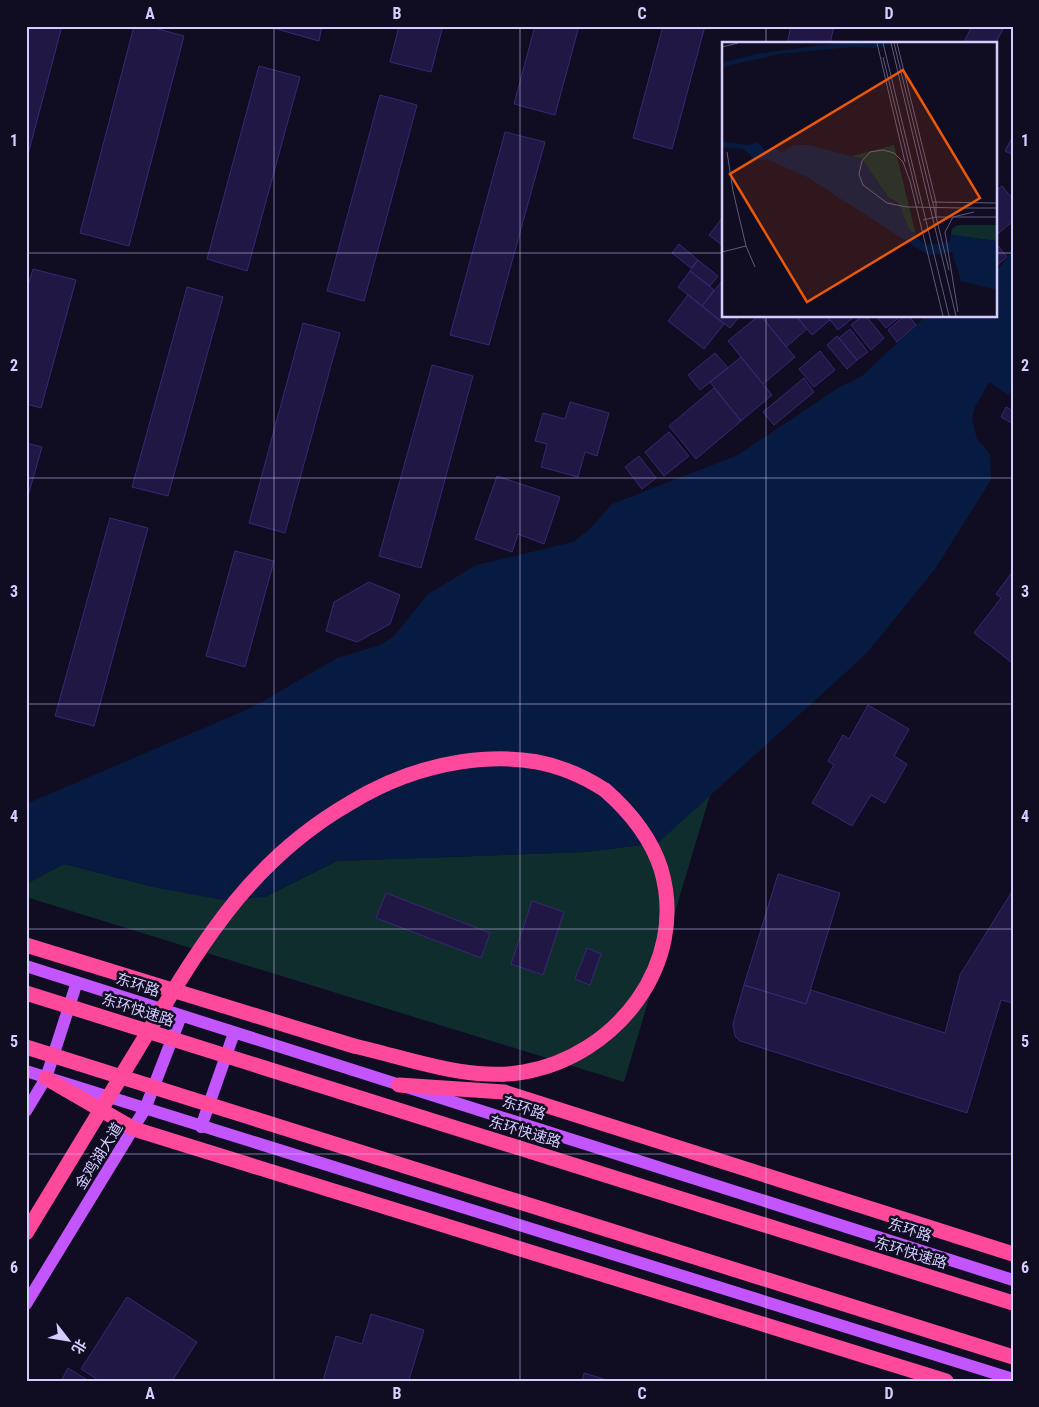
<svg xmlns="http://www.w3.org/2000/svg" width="1039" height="1407" font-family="'Roboto Condensed','Noto Sans SC',sans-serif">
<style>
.green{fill:#0f2d2c}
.water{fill:#071b41}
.building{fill:#211744;stroke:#382872}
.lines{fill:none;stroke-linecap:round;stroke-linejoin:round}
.major{stroke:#c355ff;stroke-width:12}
.highway{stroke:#ff499c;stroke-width:15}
.highway-bridge{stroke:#ff499c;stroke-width:15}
.grid{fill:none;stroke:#d4ceff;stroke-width:1;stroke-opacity:0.55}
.labels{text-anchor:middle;stroke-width:5;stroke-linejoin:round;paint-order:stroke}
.street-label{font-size:15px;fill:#d4ceff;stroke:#100c22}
.inset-road{fill:none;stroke:#5e5a7a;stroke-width:1}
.view{fill:#e8590c;fill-opacity:0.15;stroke:#e8590c;stroke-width:2.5}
.inset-edge{fill:none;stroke:#d4ceff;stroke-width:2.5}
.neatline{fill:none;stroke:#d4ceff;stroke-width:2}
.grid-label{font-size:16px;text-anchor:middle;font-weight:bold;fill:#d4ceff}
</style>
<rect width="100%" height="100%" fill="#100c22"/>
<path class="green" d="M711,792l-87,290 -598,-185v-13l38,-20 94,24 107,9 72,-36 247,-9 73,-9z"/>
<path class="water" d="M1013,243v145l-5,7 -19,-13 -15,27 -2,11 5,19 13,15 1,26 -56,89 -68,84 -209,190 -74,9 -247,9 -72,36 -43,3 -64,-12 -94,-24 -38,20v-80l227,-97 84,-49 43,-13 13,-8 35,-43 48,-29 97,-23 16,-12 23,-26 126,-49 100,-67 24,-12 64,-60h69v-42l13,-17z"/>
<path class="building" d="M26,26h36l-36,136z
M134,26h13l37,10 -55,210 -49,-13z
M266,26h56l-3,15z
M399,26h44l-12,46 -41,-10z
M535,26h44l-24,89 -41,-11z
M663,26h42l-33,123 -39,-11z
M791,26h43l-4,18h-43z
M972,26h26l5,3 -8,15h-32z
M259,66l41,11 -53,194 -40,-12z
M380,95l37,10 -53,196 -37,-10z
M505,132l40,10 -56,203 -39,-10z
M1013,136v19l-8,-4z
M1002,186l11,13v22l-18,15v-45z
M723,217v29l-14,-11z
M995,242l12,15 -12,10z
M679,244l19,16 -7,8 -19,-15z
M698,260l20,16 -8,10 -20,-15z
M33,269l43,11 -35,128 -15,-4v-112z
M690,271l24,19 -12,16 -24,-19z
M722,281l1,35h17l-10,12 -28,-22z
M187,287l36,10 -55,199 -36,-9z
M688,295l36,29 -20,25 -36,-28z
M758,316h3l34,41 -32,27 -35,-43z
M761,316h35l11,13 -21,18z
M796,316h31l3,4 -18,15z
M827,316h28l-17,14z
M862,316h4l18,22 -13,12 -20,-25z
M876,316h25l-15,12z
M904,316h5l7,9 -19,17 -9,-12z
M303,323l37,10 -55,200 -36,-10z
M850,329l18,23 -11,8 -18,-22z
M837,336l20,24 -10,9 -20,-24z
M820,351l15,19 -21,17 -15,-18z
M715,353l13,15 -28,22 -12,-15z
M741,357l31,38 -31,26 -31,-39z
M432,365l41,11 -52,192 -42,-12z
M804,378l10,14 -40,33 -11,-13z
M714,388l27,33 -45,38 -27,-33z
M570,402l39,11 -12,43 -12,-4 -7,25 -37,-10 6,-23 -12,-3 8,-28 22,6z
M1006,407l7,4v13l-12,-7z
M669,432l20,24 -25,20 -19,-24z
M26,443l16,4 -16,56z
M639,456l17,22 -14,11 -17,-22z
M497,476l63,21 -16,47 -26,-10 -6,18 -37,-13z
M110,518l38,10 -54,198 -39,-10z
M235,551l39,10 -29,106 -39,-11z
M1013,571v89l-2,2 -37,-29 27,-35 -5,-4z
M369,582l31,13 -10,29 -33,18 -31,-11 8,-29z
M868,705l41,24 -15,27 13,8 -22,39 -14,-8 -19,31 -40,-23 22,-38 -6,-4 15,-26 6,4z
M778,874l62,19 -34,111 -62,-19z
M1013,890v113l-12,-3 -34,113 -227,-72 -5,-5 -2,-12 11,-39 62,19 5,-14 134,43 15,-58z
M386,893l104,40 -9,25 -105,-40z
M532,901l32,11 -21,63 -32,-11z
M587,948l14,6 -11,31 -15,-6z
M127,1297l70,45 -25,39h-72l-19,-12z
M371,1314l53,16 -15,50 3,1h-89l13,-45 26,8z
M68,1368l21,13h-28z
M584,1373l26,8h-28z"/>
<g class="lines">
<path class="major" d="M26,966l987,314
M26,1071l987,308
M26,1111l20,-33 31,-96
M201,1127l33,-94
M26,1304l119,-195 36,-93"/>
<path class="highway" d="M354,1046c54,12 114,36 170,26 92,-16 165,-108 137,-203 -10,-31 -32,-58 -56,-79
M46,1078l88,51 812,252
M399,1085l105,7 509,162"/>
<path class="highway-bridge" d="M26,945l328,101
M26,993l987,310
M26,1047l987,310
M26,1233c38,-62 75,-124 113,-186 60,-98 107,-184 211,-244 34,-21 71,-35 110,-41 55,-8 99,-2 145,28"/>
</g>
<path class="grid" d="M274,26v1355M520,26v1355M766,26v18M26,253h697M995,253h18M766,316v1065M26,478h987M26,704h987M26,929h987M26,1154h987"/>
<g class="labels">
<g class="street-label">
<text transform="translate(138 985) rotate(18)" y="5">东环路</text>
<text transform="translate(138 1010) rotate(18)" y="5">东环快速路</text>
<text transform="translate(524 1108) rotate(18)" y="5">东环路</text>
<text transform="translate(525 1132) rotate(17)" y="5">东环快速路</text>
<text transform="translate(99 1156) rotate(-58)" y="5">金鸡湖大道</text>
<text transform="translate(910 1230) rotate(18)" y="5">东环路</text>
<text transform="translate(911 1253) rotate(17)" y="5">东环快速路</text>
</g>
</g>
<g transform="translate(722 42)">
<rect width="275" height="275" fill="#100c22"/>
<path d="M172,103l22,90 -7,-5 -11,-27 -10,-6 -26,-38 -10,-3zM236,183h39v16l-46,-6 1,-6z" fill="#0f2d2c"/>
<path d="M116,1h60l-23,5 -23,-1 -72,7 -58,13 3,-5 32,-8zM0,100l27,3 9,-3 8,10 10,-3 7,3 10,-7h15l54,14 26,38 13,11 8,22 16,15 25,-3 1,-7 46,6v49l-36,-9 -9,-29 -24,3 -121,-78 -38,-17 -16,-1 -9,-10 -22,-2z" fill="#071b41"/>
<path class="inset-road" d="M155,1l28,119M161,1l66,273M169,1l65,273M172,1l55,227M175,1l39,159v15M0,5l16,-4M161,15l36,147M5,110l6,39 13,55 9,21M211,160l64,1M201,178l13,-3h61M0,210l24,-6M236,270l-13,-80 8,-15 21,-5M221,274l-33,-135 -7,-19 -9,-9 -11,-3 -13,2 -8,9 -3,13 4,11 24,18 20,4h3l53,1h34"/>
<path class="view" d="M181,28l77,128 -173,104 -77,-128z"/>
<rect width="275" height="275" class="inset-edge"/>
</g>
<rect width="1039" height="1407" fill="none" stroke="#100c22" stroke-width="55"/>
<g transform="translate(68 1340) rotate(121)" stroke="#100c22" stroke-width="4" paint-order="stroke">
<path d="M0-4L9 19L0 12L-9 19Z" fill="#d4ceff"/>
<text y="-8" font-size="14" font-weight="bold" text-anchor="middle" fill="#d4ceff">北</text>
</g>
<rect x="28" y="28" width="984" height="1352" class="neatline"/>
<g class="grid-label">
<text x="150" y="19">A</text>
<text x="397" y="19">B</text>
<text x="642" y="19">C</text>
<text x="889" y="19">D</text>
<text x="14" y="146">1</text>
<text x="1025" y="146">1</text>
<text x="14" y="371">2</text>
<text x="1025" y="371">2</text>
<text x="14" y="597">3</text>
<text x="1025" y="597">3</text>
<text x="14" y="822">4</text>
<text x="1025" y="822">4</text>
<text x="14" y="1047">5</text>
<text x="1025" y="1047">5</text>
<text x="14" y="1273">6</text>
<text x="1025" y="1273">6</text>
<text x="150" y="1399">A</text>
<text x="397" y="1399">B</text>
<text x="642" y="1399">C</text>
<text x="889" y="1399">D</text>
</g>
</svg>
